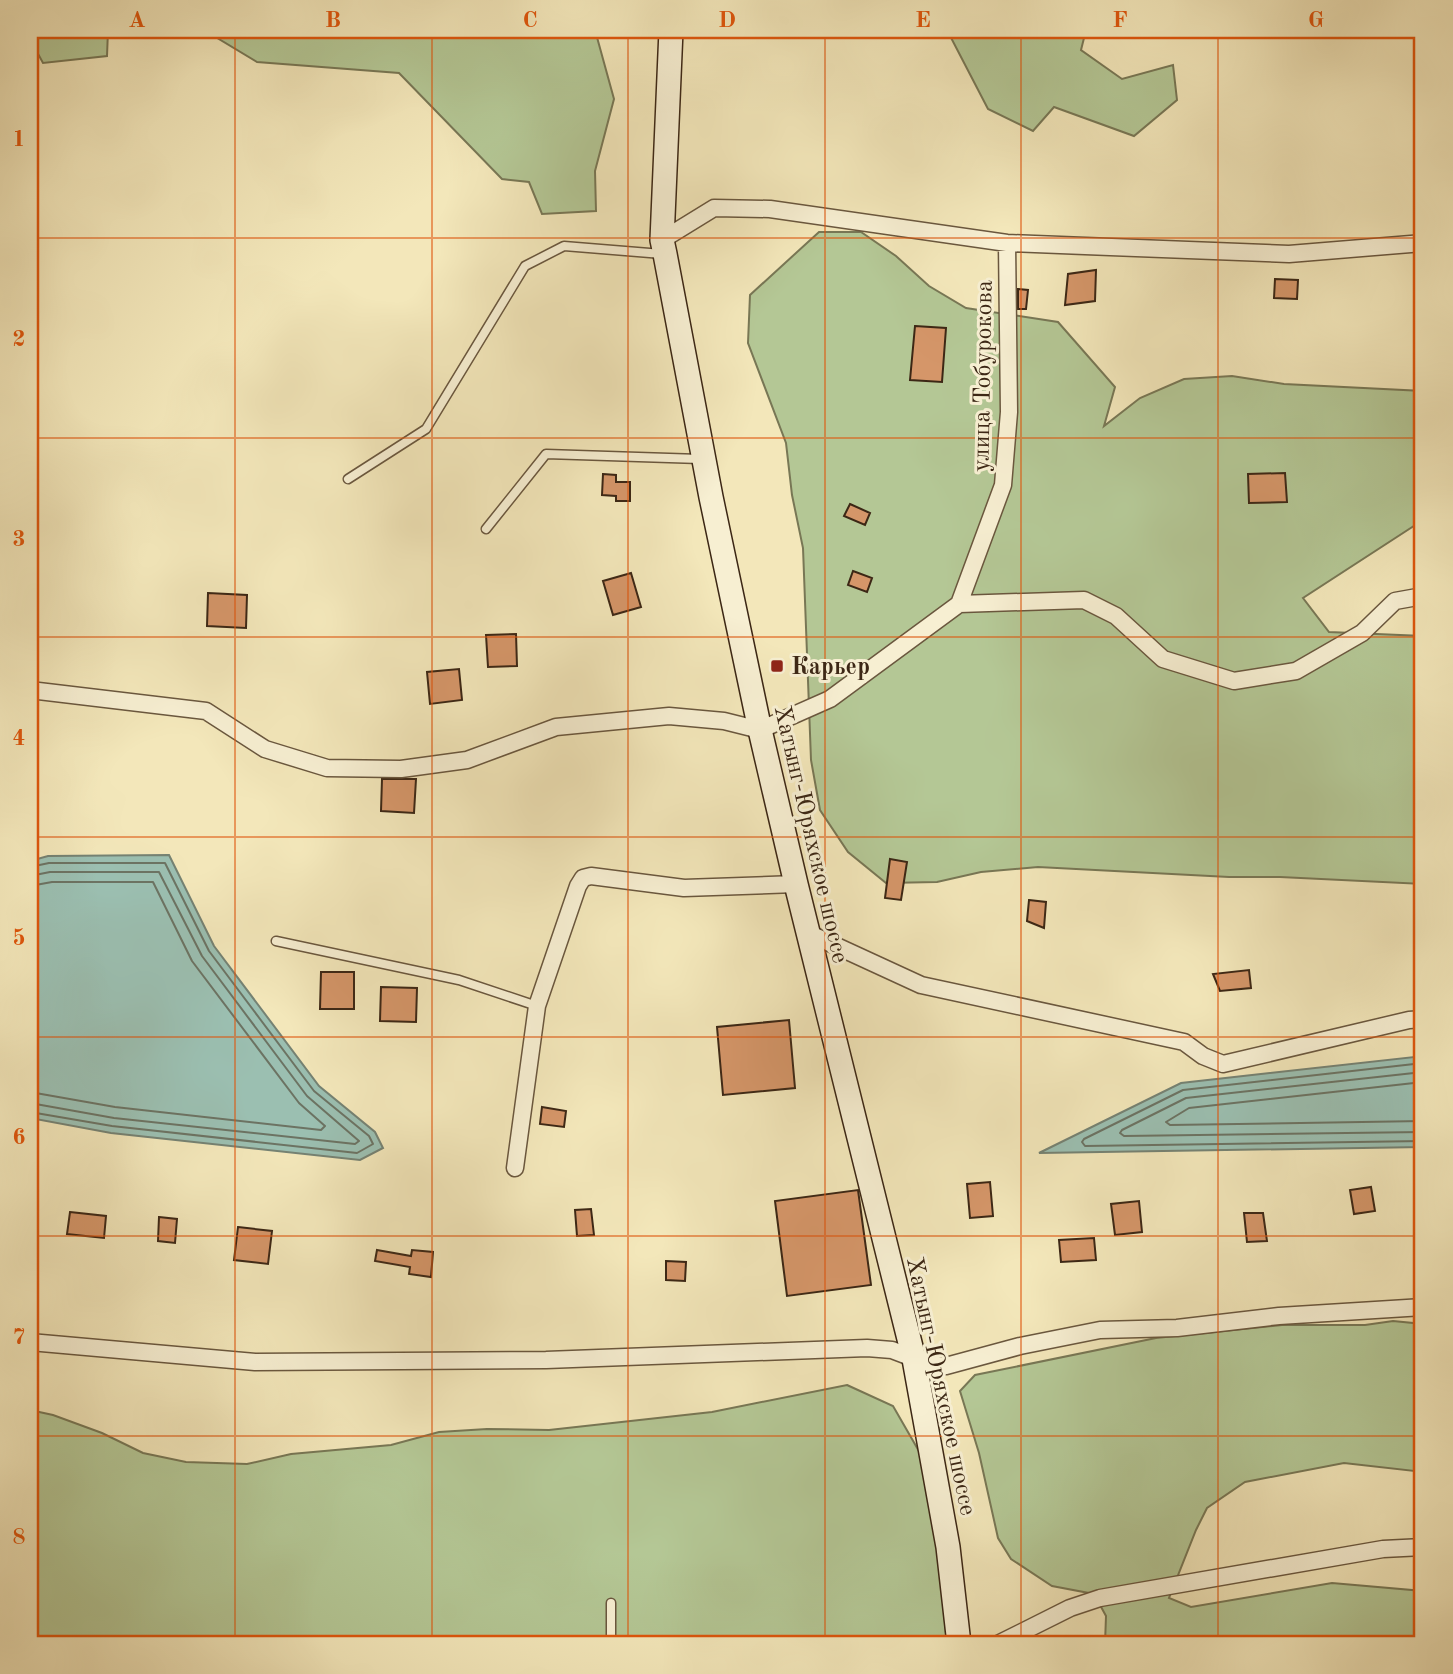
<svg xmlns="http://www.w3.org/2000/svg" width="1453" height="1674" font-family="'Old Standard TT',serif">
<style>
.green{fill:#b4c795;stroke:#787755;stroke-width:2}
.water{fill:#9bbfb1;stroke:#758273;stroke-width:2}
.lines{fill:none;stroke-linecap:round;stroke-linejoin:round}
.shore{stroke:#6c7363;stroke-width:2}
.building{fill:#d59669;stroke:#3c2715;stroke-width:2}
.lane-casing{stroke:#6a573e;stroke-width:11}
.street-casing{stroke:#6a573e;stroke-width:19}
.secondary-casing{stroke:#3c2715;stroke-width:26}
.lane{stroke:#f7efd2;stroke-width:8}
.street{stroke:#f7efd2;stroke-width:16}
.secondary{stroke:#f7efd2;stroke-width:23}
.grid{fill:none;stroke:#df560c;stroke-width:2;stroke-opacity:0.55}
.poi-dot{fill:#8f2418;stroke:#f7efd2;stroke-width:2.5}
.labels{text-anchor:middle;stroke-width:6;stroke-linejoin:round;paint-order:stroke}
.street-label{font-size:24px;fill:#3c2715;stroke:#f7efd2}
.poi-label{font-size:24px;font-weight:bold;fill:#3c2715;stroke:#f7efd2;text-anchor:start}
.neatline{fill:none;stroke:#df560c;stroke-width:2.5}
.grid-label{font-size:23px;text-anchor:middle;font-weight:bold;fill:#df560c}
</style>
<rect width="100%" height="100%" fill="#f3e7ba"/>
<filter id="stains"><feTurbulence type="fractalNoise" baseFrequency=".00286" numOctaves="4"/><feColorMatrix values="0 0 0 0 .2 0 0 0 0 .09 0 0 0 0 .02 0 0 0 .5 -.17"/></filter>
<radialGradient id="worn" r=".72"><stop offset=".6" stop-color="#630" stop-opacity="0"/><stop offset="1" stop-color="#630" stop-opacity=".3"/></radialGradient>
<path class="green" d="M30,30h78l-1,26 -64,7 -13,-24z
M204,30h391l19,69 -19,72 1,40 -54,3 -13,-32 -27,-3 -103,-106 -142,-11z
M947,30h139l-5,20 41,29 51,-14 4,35 -43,36 -80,-29 -21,24 -45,-22z
M819,232h42l35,24 33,30 37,22 92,14 57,65 -11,39 36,-28 44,-19 48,-3 52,8 139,7v129l-120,78 26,34 94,4v248l-143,-7h-51l-191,-10 -57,5 -44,10 -51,1 -38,-31 -28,-42 -9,-50 -8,-212 -11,-53 -6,-52 -38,-100 2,-48z
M1393,1321l30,3v148l-79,-9 -99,19 -38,26 -11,22 -27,68 22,9 141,-24 91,8v53h-318l1,-28 -12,-22 -42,-8 -41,-27 -13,-21 -19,-85 -19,-62 15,-16 181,-37 126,-13h83z
M847,1385l46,21 27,47 14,51 13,140h-917v-234l23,5 49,18 41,20 43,9 61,2 44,-10 100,-9 48,-13 48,-3 62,1 163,-18z"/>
<path class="water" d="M169,855l45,91 105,140 56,46 8,16 -23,12 -249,-27 -81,-15v-257l18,-5z
M1423,1056v91l-384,6 142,-70z"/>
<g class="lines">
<path class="shore" d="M30,867l19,-4h116l44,88 105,140 55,45 4,8 -16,9 -245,-27 -82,-14
M30,876l20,-4h109l43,84 105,140 52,45 -4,3 -241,-26 -84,-15
M30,886l22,-4h101l39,79 107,142 26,23 -4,4 -206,-23 -85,-15
M1423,1063l-240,27 -99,49 -2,3 3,4 338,-5
M1423,1072l-237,26 -64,32 -2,3 4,3 299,-4
M1423,1082l-234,26 -23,14 4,3 253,-4"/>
</g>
<path class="building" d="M1096,270l-1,31 -30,4 3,-31z
M1275,279l23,1 -1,19 -23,-1z
M1018,289l10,1 -2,19h-8z
M915,326l31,2 -4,54 -32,-2z
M1285,473l2,29 -38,1 -1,-29z
M603,474l13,1v7h14v19h-14v-5l-14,-1z
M850,504l20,9 -5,12 -21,-9z
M853,571l19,7 -5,14 -19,-7z
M631,573l10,34 -28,8 -10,-34z
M208,593l39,2 -1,33 -39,-2z
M516,634l1,32 -29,1 -2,-32z
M459,669l3,31 -32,4 -3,-32z
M382,779h34l-2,34 -33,-2z
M890,859l17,3 -6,38 -16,-2z
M1029,900l17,2 -2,26 -17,-7z
M1249,970l2,18 -31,3 -7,-17z
M321,972h33v37h-34z
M381,987l36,1 -1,34 -36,-1z
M789,1020l6,68 -72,7 -6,-68z
M542,1107l24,4 -2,16 -24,-3z
M990,1182l3,34 -23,2 -3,-34z
M1371,1187l4,24 -21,3 -4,-24z
M858,1190l13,95 -84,11 -12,-95z
M1139,1201l3,31 -27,3 -4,-31z
M591,1209l3,26 -17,1 -2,-26z
M70,1212l36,4 -2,22 -37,-4z
M1244,1213h19l4,28 -20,1z
M159,1217l18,2 -2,24 -17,-2z
M238,1227l34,4 -4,33 -34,-4z
M1094,1238l2,22 -35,2 -2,-22z
M377,1250l34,6 1,-6 21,2 -2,25 -22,-3 1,-7 -35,-6z
M666,1261l20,1 -1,19 -19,-1z"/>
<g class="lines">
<defs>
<path id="lane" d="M348,479l78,-50 99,-163 39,-20 98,8
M486,529l60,-75 154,5
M276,941l183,39 78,26
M611,1644v-41"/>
<path id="street" d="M662,240l52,-32 56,1 237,34 282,11 134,-11
M959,604l125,-4 32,16 47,43 71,22 62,-10 66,-38 33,-32 28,-5
M30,690l176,21 59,38 62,19 74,1 66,-9 89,-33 113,-11 55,5 36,9 70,-31 129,-95 44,-119 6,-73 -2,-169
M808,933l113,52 263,57 19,14 20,8 186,-44 14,-1
M515,1168l22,-162 41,-120 5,-8 8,-2 93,12 112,-4
M30,1342l225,20 291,-2 321,-12 25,2 37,14 17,2 74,-20 80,-16 77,-2 102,-12 144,-9
M998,1644l72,-36 30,-10 283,-49 40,-2"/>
<path id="secondary" d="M671,30l-9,210 3,14 46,243 49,233 36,154 118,475 34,188 11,97"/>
</defs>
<use href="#lane" class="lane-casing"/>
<use href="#street" class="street-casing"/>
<use href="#secondary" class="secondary-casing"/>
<use href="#lane" class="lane"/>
<use href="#street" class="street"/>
<use href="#secondary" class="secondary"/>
</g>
<path class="grid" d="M235,30v1614M432,30v1614M628,30v1614M825,30v1614M1021,30v1614M1218,30v1614M30,238h1393M30,438h1393M30,637h1393M30,837h1393M30,1037h1393M30,1236h1393M30,1436h1393"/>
<rect class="poi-dot" x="770" y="659" width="14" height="14" rx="3.5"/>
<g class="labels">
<g class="street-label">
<text transform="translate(982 376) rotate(-89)" y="8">улица Тобурокова</text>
<text transform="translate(812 834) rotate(77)" y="8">Хатынг-Юряхское шоссе</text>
<text transform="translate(942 1386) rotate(78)" y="8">Хатынг-Юряхское шоссе</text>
</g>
<g class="poi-label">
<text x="791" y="674">Карьер</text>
</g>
</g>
<rect width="1453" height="1674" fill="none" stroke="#f3e7ba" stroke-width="77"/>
<rect x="38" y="38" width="1376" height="1598" class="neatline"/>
<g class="grid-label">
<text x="137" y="27">A</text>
<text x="333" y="27">B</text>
<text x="530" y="27">C</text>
<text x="727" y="27">D</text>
<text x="923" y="27">E</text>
<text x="1120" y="27">F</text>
<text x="1316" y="27">G</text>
<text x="19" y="146">1</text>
<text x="19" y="346">2</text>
<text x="19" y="546">3</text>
<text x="19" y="745">4</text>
<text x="19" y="945">5</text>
<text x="19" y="1144">6</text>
<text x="19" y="1344">7</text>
<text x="19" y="1544">8</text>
</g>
<rect width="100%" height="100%" filter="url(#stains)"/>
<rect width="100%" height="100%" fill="url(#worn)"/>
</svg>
